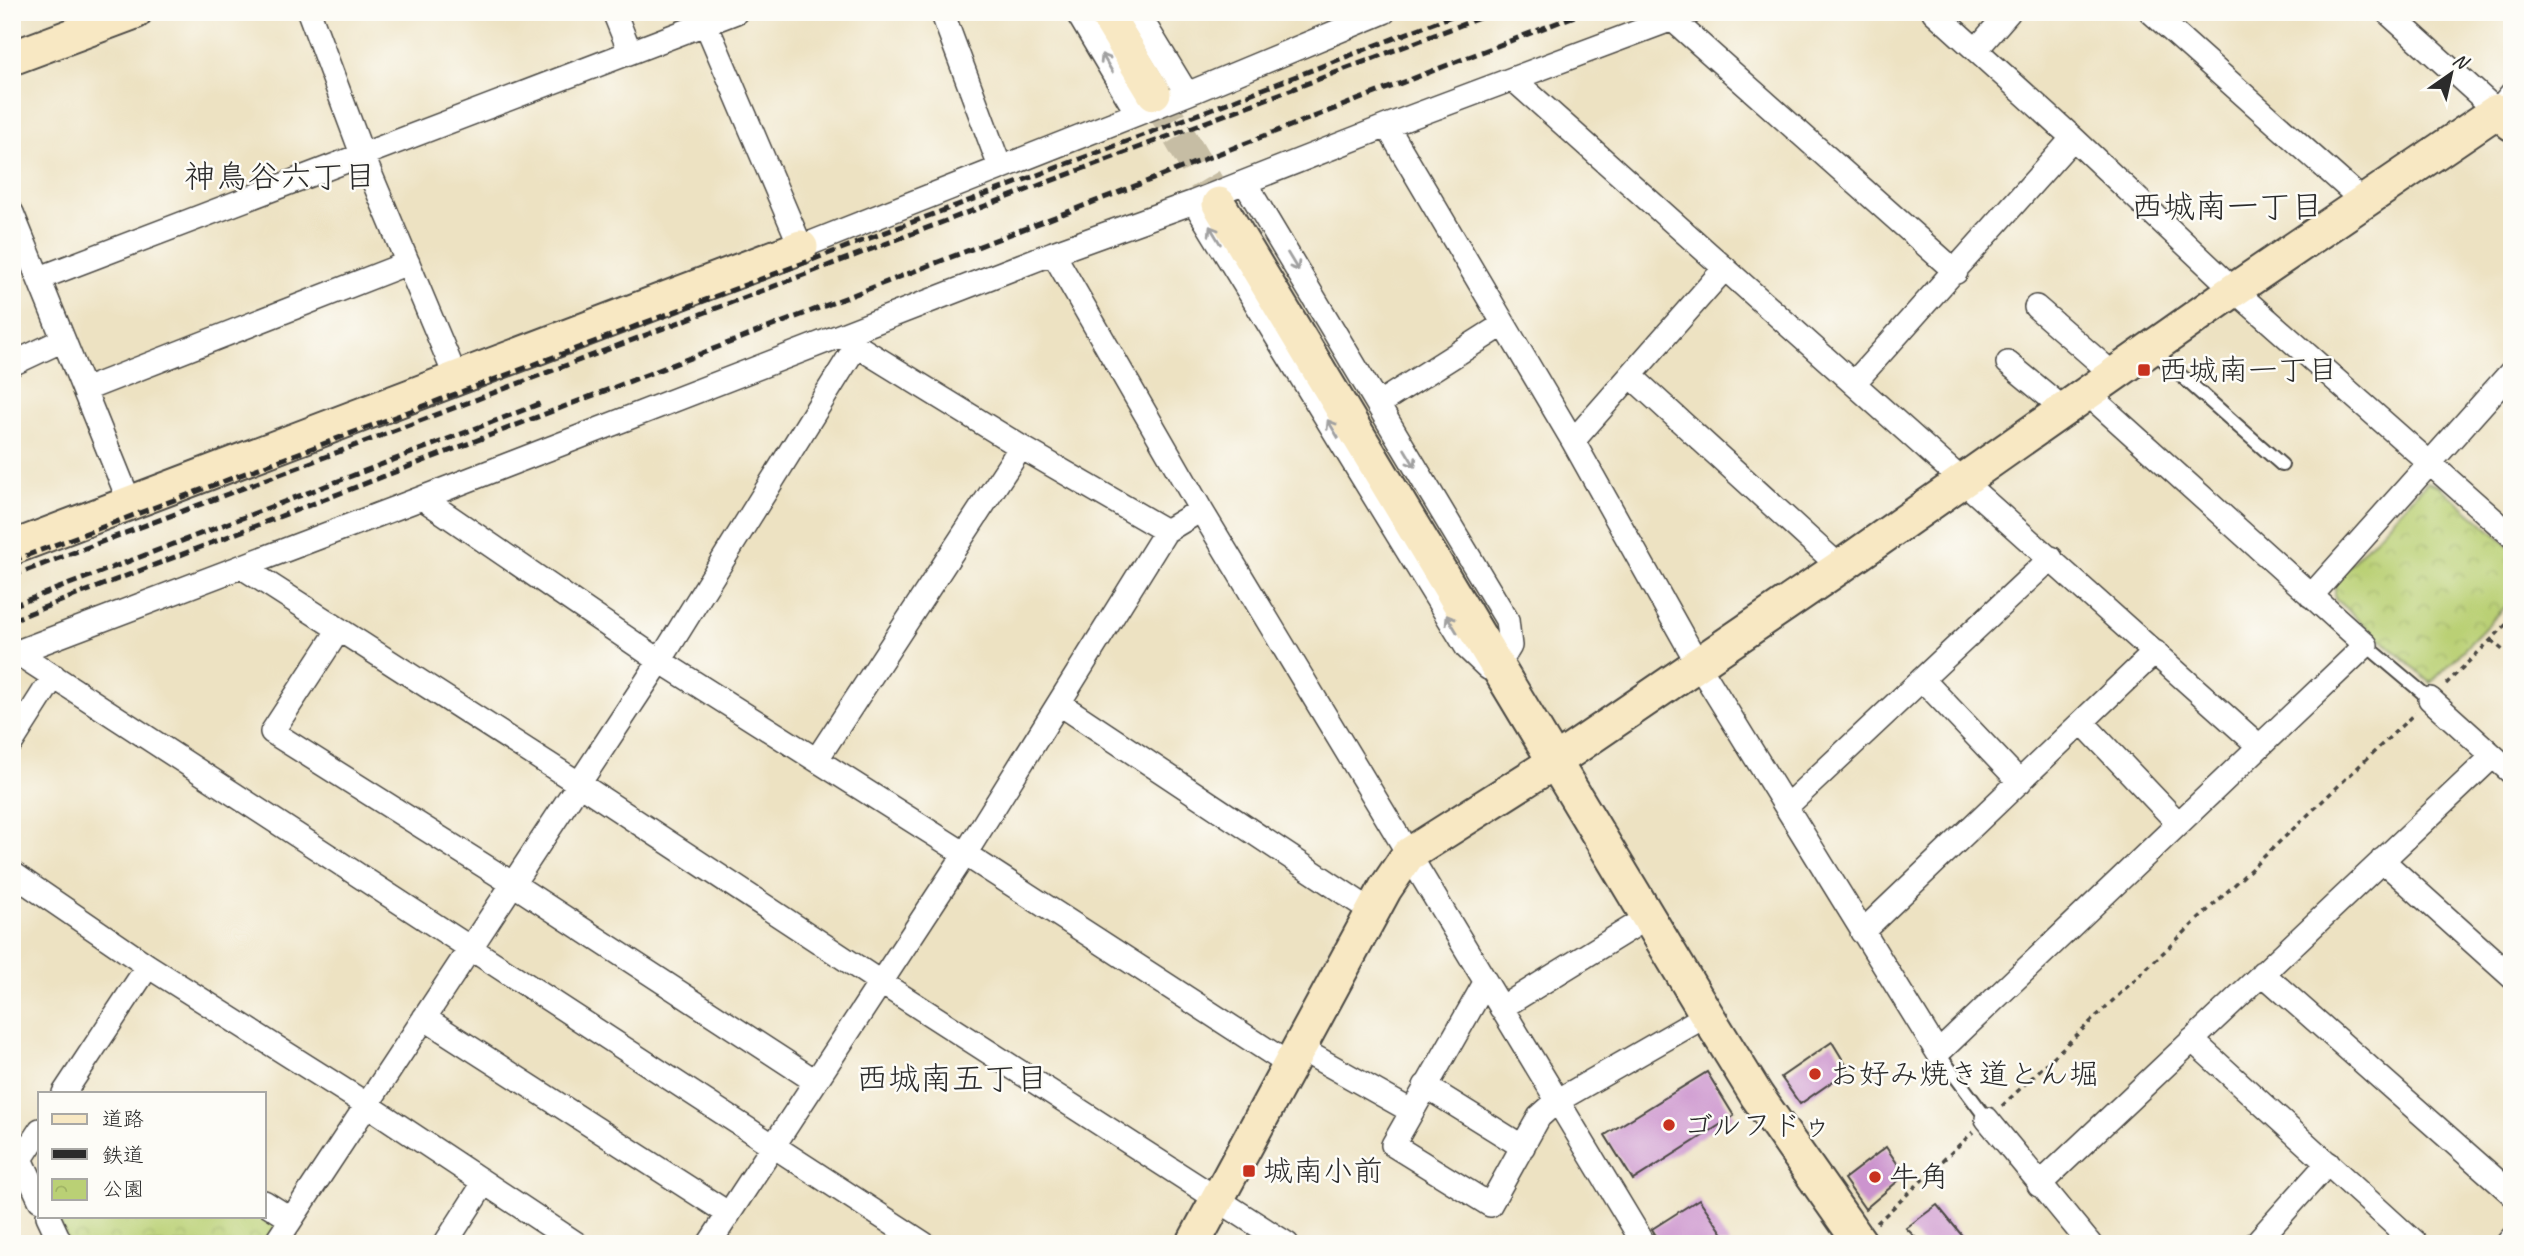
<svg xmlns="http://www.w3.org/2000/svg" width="2524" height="1256" font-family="Caveat,'Klee One',sans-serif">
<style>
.park{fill:url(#park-crowns);stroke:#727e50;stroke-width:2}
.building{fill:#cc94ce}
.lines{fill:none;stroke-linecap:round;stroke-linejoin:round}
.secondary-tunnel{stroke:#c6bda4;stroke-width:33;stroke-dasharray:33 17;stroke-linecap:butt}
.lane-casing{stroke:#484642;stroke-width:16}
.street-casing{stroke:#484642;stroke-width:26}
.secondary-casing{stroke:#484642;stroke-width:37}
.path{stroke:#484642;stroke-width:3.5;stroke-dasharray:5 5;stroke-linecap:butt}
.lane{stroke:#fff;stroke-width:12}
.street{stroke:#fff;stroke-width:23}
.secondary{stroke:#f8e8c3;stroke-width:33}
.rail{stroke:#2b2b2b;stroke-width:5;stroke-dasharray:10 5;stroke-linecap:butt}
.oneway{stroke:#a0a0a0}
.poi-dot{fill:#c8321e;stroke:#fdfcf7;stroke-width:2.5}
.labels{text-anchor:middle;stroke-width:5;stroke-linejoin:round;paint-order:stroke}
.poi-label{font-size:30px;fill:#2b2b2b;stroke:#fdfcf7;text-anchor:start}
.neighbourhood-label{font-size:32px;fill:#2b2b2b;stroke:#fdfcf7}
</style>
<defs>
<pattern id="park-crowns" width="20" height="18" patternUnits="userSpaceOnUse" patternTransform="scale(1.75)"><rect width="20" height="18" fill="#bad075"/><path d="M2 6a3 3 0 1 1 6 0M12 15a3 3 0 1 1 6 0" fill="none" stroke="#a0b365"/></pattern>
</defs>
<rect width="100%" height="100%" fill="#fdfcf7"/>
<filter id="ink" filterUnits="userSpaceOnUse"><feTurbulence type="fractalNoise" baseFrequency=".0143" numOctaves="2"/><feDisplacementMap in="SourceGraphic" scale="14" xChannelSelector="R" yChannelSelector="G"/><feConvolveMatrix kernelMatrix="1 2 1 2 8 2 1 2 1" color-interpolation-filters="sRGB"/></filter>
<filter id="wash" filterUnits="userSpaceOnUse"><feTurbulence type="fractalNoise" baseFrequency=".00686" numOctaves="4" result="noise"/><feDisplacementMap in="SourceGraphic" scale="28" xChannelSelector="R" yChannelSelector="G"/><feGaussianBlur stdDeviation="1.57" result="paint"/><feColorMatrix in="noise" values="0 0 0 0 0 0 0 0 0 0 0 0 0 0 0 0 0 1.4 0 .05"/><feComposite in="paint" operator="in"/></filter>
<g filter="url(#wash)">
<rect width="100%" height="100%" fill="#ede2c2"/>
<path class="park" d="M2427,482l12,4 73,62v52l-81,83 -96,-84v-18z
M264,1208l19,12 -15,24h-199l-13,-28h208z"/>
<g id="blocks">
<path class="building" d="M1832,1042l17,28 -49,34 -19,-27z
M1707,1072l27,44 -101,64 -28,-45z
M1886,1147l19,28 -40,34 -21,-30z
M1699,1199l31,45h-69l-9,-15z
M1937,1205l32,39h-47l-16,-16z"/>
</g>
</g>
<g filter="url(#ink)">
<use href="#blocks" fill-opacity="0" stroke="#484642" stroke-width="2"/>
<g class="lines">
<path class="secondary-tunnel" d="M1154,93l65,111"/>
<defs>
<path id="lane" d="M2151,349l131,116
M2366,645l64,54
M1938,1053l49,66"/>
<path id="street" d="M309,12l53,142 95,226
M614,12l16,40
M942,12l58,155
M1077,12l60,101
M1137,12l50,82
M1934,12l139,126 161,152 278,246
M2151,12l213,190
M2387,12l110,99 15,-18
M1673,20l283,252
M706,24l95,223 386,-153 197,-82
M1976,50l33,-38
M1513,79l746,667
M1387,126l186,315 125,223 240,389 428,-408 -278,-251
M1194,202l273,446 21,20 10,-2 12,-20 -3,-26 -262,-437
M12,213l118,290
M40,278l696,-266
M2036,307l78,68
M844,338l177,109 145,84
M2008,363l57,47
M12,364l51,-24
M1631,376l209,191
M1854,383l219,-245
M84,390l324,-127
M1378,404l126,-80
M1573,441l152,-173
M422,498l238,163 305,193 325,211
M242,567l336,216 302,199 407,262
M2311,596l201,-225
M338,631l-66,101 241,152 302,197
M16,652l908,592
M12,654l410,-156 631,-245
M1922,679l98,103
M2430,699l82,74
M1060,704l313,208
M2082,722l96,101
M12,742l42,-66
M817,759l204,-312
M1787,806l264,-248
M2382,860l130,117
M12,873l136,93 218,138 211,140
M1862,932l293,-280
M2262,973l250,221
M1485,983l-92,162 97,60 49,-88 18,-16 150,-86
M1501,1008l146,-90
M424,1018l305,196
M2192,1040l224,204
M1299,1048l112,63
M1425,1086l98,61
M64,1093l84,-127
M1987,1119l103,125
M12,1153l9,6 19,41
M21,1159l19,-29
M2039,1185l454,-429
M264,1202l27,17
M48,1216l13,28
M275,1244l385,-583 196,-315
M445,1244l39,-61
M709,1244l256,-390 201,-323 35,-21
M1644,1244l-443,-734 -148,-257 141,-51 193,-76 304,-114
M2255,1244l73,-81
M2507,1244l5,-6"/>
<path id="secondary" d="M1105,12l49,81
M12,58l123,-46
M1219,204l488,811 50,81 104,148
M12,548l789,-301
M1193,1244l192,-355 23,-34 148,-94 284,-194 394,-277 263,-179 15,13"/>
</defs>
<use href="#lane" class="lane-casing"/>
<use href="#street" class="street-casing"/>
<use href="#secondary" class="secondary-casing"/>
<path class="path" d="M2491,640l21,18
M2446,684l66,-65
M2002,1106l413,-393
M1877,1223l96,-91"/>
<use href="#lane" class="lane"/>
<use href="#street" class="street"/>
<use href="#secondary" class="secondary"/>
<path class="rail" d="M12,561l1137,-428 313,-121
M12,576l1483,-564
M12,606l530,-203
M12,620l1573,-608"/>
</g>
<defs><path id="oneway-shaft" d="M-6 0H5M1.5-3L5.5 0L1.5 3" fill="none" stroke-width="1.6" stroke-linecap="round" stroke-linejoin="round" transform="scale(1.75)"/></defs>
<g class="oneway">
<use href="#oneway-shaft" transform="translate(1107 63) rotate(-121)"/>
<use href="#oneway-shaft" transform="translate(1215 235) rotate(-121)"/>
<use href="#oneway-shaft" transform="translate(1293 262) rotate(59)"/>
<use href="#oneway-shaft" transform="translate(1333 429) rotate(-121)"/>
<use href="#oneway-shaft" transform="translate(1410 458) rotate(59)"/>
<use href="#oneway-shaft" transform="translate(1452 624) rotate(-121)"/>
</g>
</g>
<g class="poi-dot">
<rect x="2137" y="363" width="14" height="14" rx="3.5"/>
<circle cx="1815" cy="1074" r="7"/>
<circle cx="1669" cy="1125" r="7"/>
<rect x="1242" y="1164" width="14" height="14" rx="3.5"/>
<circle cx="1875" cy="1177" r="7"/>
</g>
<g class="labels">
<g class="poi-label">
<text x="2158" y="380">西城南一丁目</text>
<text x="1829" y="1084">お好み焼き道とん堀</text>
<text x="1683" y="1135">ゴルフドゥ</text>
<text x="1263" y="1181">城南小前</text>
<text x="1889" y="1187">牛角</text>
</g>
<g class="neighbourhood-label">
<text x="280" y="187">神鳥谷六丁目</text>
<text x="2227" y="217">西城南一丁目</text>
<text x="952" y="1089">西城南五丁目</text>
</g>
</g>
<rect width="2524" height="1256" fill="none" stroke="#fdfcf7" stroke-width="42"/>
<rect x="38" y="1092" width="228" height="126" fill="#fdfcf7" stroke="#a9a8a5" stroke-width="2"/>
<rect x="52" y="1114" width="35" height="10" fill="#f8e8c3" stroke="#a9a8a5" stroke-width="2"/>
<text x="102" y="1126" font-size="21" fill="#2b2b2b">道路</text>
<rect x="52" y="1149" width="35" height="10" fill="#2b2b2b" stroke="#a9a8a5" stroke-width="2"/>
<text x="102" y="1162" font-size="21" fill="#2b2b2b">鉄道</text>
<rect x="52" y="1179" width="35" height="21" fill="url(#park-crowns)" stroke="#a9a8a5" stroke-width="2"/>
<text x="102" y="1196" font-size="21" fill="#2b2b2b">公園</text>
<g transform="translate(2451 74) rotate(34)" stroke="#fdfcf7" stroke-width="5" paint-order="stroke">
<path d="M0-5L12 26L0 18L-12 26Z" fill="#2b2b2b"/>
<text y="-10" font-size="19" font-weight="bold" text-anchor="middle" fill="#2b2b2b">N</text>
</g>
</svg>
